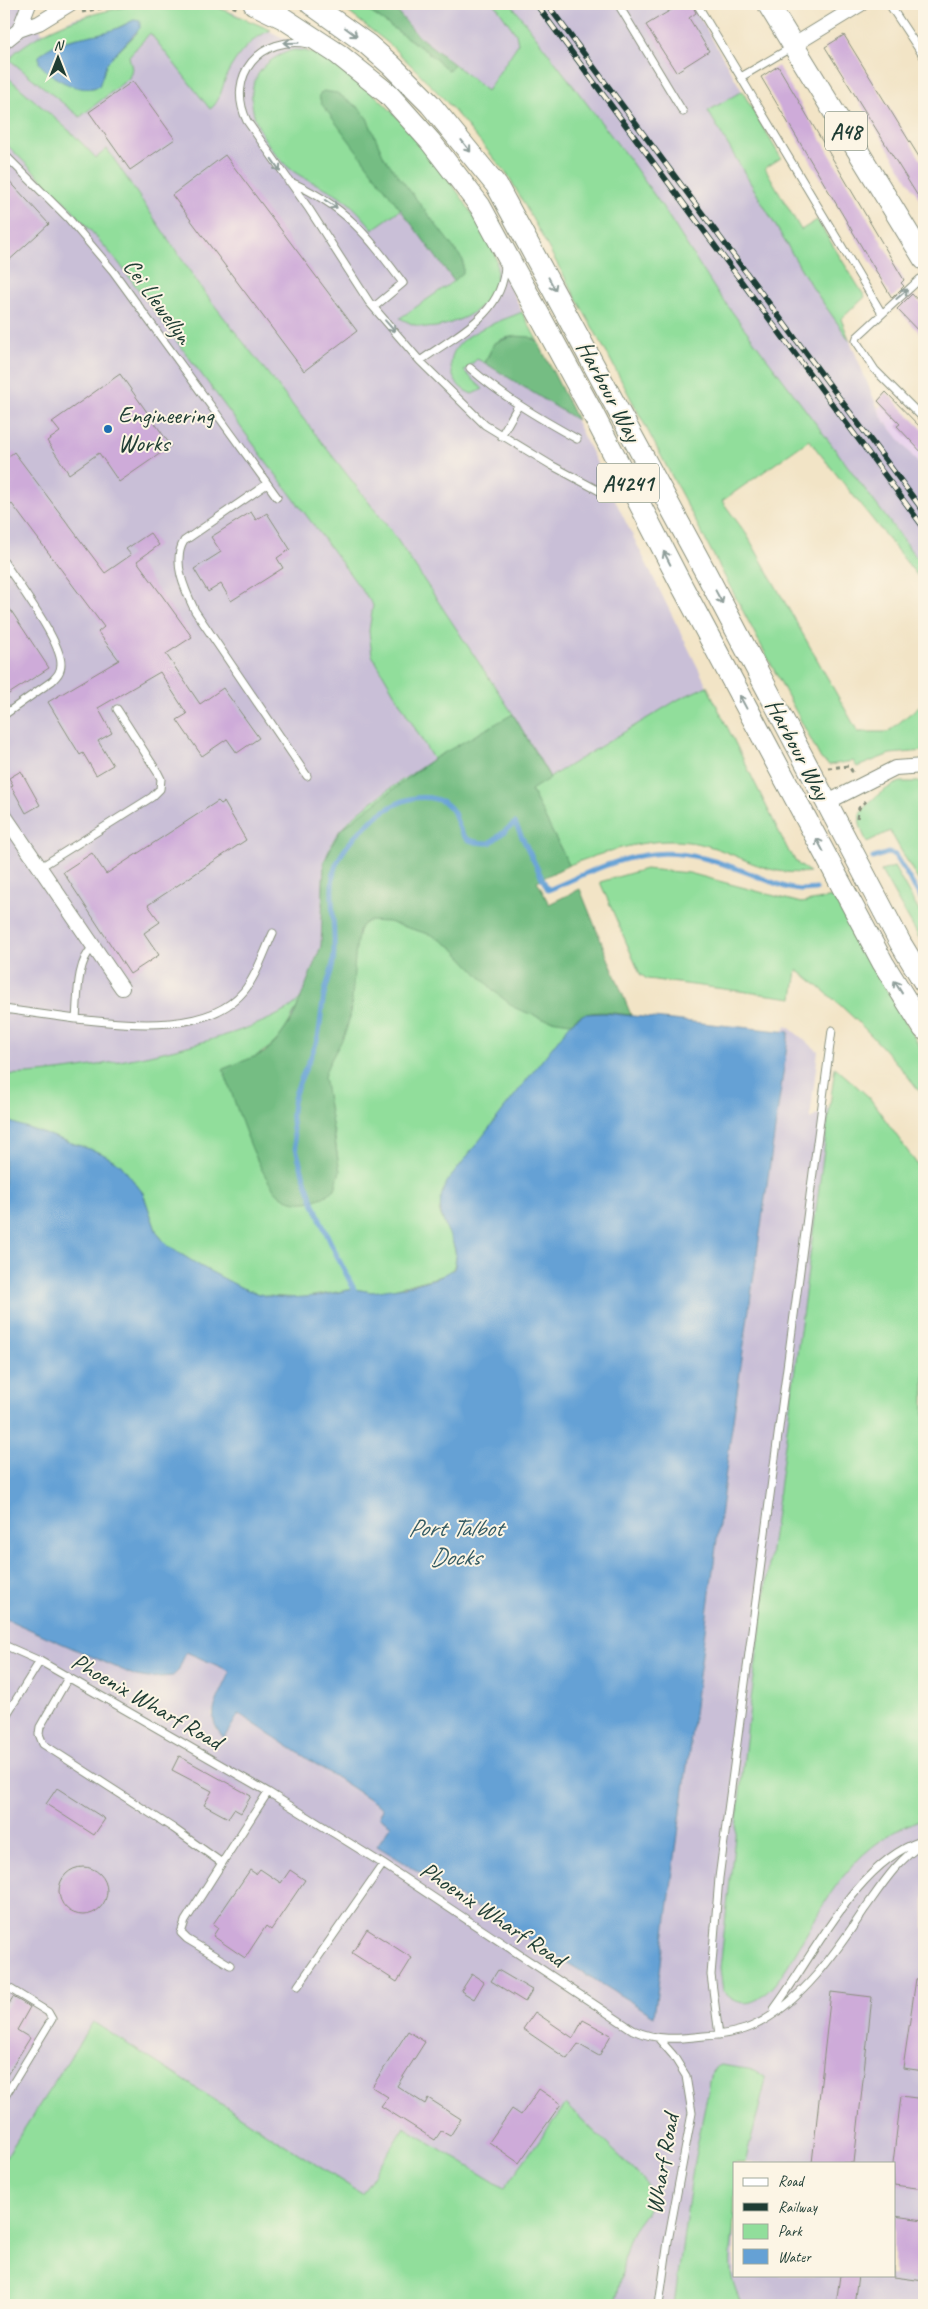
<svg xmlns="http://www.w3.org/2000/svg" width="928" height="2309" font-family="Caveat,sans-serif">
<style>
.built{fill:#e8d2ee}
.industrial{fill:#c9bfd7;fill-rule:evenodd}
.green{fill:#91de9b;stroke:#588e68;fill-rule:evenodd}
.forest{fill:#74bd83;stroke:#4a7d5c}
.water{fill:#65a1d5;stroke:#426f84}
.lines{fill:none;stroke-linecap:round;stroke-linejoin:round}
.stream{stroke:#65a1d5;stroke-width:5}
.building{fill:#ceabd9}
.lane-casing{stroke:#88907d;stroke-width:9}
.street-casing{stroke:#88907d;stroke-width:16}
.primary-casing{stroke:#88907d;stroke-width:23}
.path{stroke:#88907d;stroke-width:3;stroke-dasharray:4 4;stroke-linecap:butt}
.lane{stroke:#fff;stroke-width:7}
.street{stroke:#fff;stroke-width:14}
.primary{stroke:#fff;stroke-width:21}
.rail-casing{stroke:#1f3d34;stroke-width:5.5}
.rail{stroke:#fcf5e5;stroke-width:4;stroke-dasharray:11;stroke-linecap:butt}
.oneway{stroke:#8f9e9a}
.poi-dot{fill:#1f6fb2;stroke:#fcf5e5;stroke-width:2}
.labels{text-anchor:middle;stroke-width:4;stroke-linejoin:round;paint-order:stroke}
.shield{fill:#fcf5e5;stroke:#617469;stroke-width:1}
.shield-label{font-size:22px;font-weight:bold;fill:#1f3d34}
.street-label{font-size:24px;fill:#1f3d34;stroke:#fcf5e5}
.poi-label{font-size:24px;fill:#1f3d34;stroke:#fcf5e5;text-anchor:start}
.water-label{font-size:25px;font-style:italic;fill:#345b64;stroke:#fcf5e5}
</style>
<rect width="100%" height="100%" fill="#fcf5e5"/>
<filter id="ink" filterUnits="userSpaceOnUse"><feTurbulence type="fractalNoise" baseFrequency=".02" numOctaves="2"/><feDisplacementMap in="SourceGraphic" scale="10" xChannelSelector="R" yChannelSelector="G"/><feConvolveMatrix kernelMatrix="1 2 1 2 8 2 1 2 1" color-interpolation-filters="sRGB"/></filter>
<filter id="wash" filterUnits="userSpaceOnUse"><feTurbulence type="fractalNoise" baseFrequency=".0096" numOctaves="4" result="noise"/><feDisplacementMap in="SourceGraphic" scale="20" xChannelSelector="R" yChannelSelector="G"/><feGaussianBlur stdDeviation="1.12" result="paint"/><feColorMatrix in="noise" values="0 0 0 0 0 0 0 0 0 0 0 0 0 0 0 0 0 1.4 0 .05"/><feComposite in="paint" operator="in"/></filter>
<g filter="url(#wash)">
<rect width="100%" height="100%" fill="#f2e4c6"/>
<path class="built" d="M891,397l33,34v40l-43,-55 -3,-8z"/>
<path class="industrial" d="M4,4h18l20,29 33,-15 65,-14h65l29,9 102,52 150,171 36,76 185,374 -28,13 -129,79 -37,-64 -121,-182 -188,-240 -97,-142 -11,8 -23,-24 -69,-60z
M391,4h104l21,30 2,10 -31,47 -70,-56z
M511,4h181l50,87 -34,20 102,173 40,57 31,75 43,55v97l-209,-279 -53,-83 -33,-47z
M4,142l68,67 46,53 255,343 -4,26 3,24 61,104 -84,63 -16,18 -9,22 -3,84 -28,72 -289,102z
M787,1026l31,25 -8,68 41,-24 73,105v1105h-920v-687l132,58 26,2 16,-7 8,-19 45,19 -19,43 4,15 7,8 16,-23 145,95 7,16 -14,21 277,170 76,-575 59,-408 -7,-2zM734,2163h160v112h-160z"/>
<path class="green" d="M140,4l72,1 59,25c-20,8 -34,25 -44,44 -4,10 -7,29 -17,35l-60,-76 -21,23 3,13 -3,9 -49,39 -69,-56c0,-8 8,-11 14,-16 37,-26 71,-32 115,-41zM134,20l3,13 -30,30 -8,23c-6,3 -10,2 -16,1 -25,-3 -29,-15 -42,-34l28,-13 42,-9z
M338,4h21l67,47 23,19 5,-6 33,27 31,-47 -2,-10 -21,-30h16l118,155 33,47 53,83 209,279v16l-115,-144 -87,61 25,34 111,197h30l36,-30v49l-34,3 -33,13 -4,-6 -24,4 -8,-6 -211,-400 -102,-184 -63,-75 -29,-30 -28,-27z
M293,50c11,0 22,3 32,8 59,34 112,101 148,157 9,13 20,28 23,44 5,27 -11,50 -35,60 -25,10 -36,13 -61,-1l54,-37 -53,-72 -28,20c-10,-12 -21,-25 -35,-34 -16,-10 -37,-16 -50,-28 -39,-36 -59,-97 5,-117z
M4,74l69,60 23,24 11,-9 97,143 188,240 121,182 37,63 129,-78 28,-13 82,166 10,13 11,7c-41,4 -58,-11 -95,-24 -50,-17 -99,0 -146,17l-38,-75 -53,27 153,198 -27,-2 -165,197c6,20 28,48 9,64l-62,17 -14,1 -18,-3 -53,9 -35,-2 -24,-8 -42,-22 -32,-20 -11,-13 -14,-40 -23,-29 -19,-11 -97,-33v-46c49,5 273,-37 298,-78 7,-11 16,-37 19,-49 8,-36 -7,-74 13,-108 14,-25 74,-62 99,-80l-61,-104 -3,-24 4,-26 -255,-343 -46,-53 -68,-67zM302,998l33,139 4,34 -4,18 -85,-130c32,-15 36,-32 52,-61z
M742,91l39,67 -16,10 36,62 16,-10 48,77 -24,22 9,22 -40,-57 -102,-173z
M522,312l16,30 -3,-3c-29,-4 -39,-5 -50,24l-8,-4 -13,12 19,18 -11,5c-10,-4 -18,-11 -20,-22 -9,-36 46,-49 70,-60z
M901,782h23v94l-6,4 -28,-49 -23,11c-4,-8 -9,-18 -7,-27 3,-11 31,-31 41,-33z
M894,867l30,53v26l-43,-75z
M645,869l44,4 112,30 32,-6 91,157v43c-34,-45 -81,-94 -127,-127l-4,28 -146,-19 -7,-5 -40,-92z
M835,1067l34,30 55,77v644c-30,11 -57,29 -77,54 -16,18 -28,40 -40,61 -16,25 -48,98 -84,58l-3,-23 28,-245z
M93,2022l269,172 42,-67 100,61 62,-84 76,74c5,7 11,16 8,25 -3,13 -17,23 -21,37 -7,22 -7,44 -15,65h-610v-145z
M721,2065l33,5 11,7v7l-20,79h-11c0,18 1,37 0,55 -2,37 -10,51 8,87h-68l20,-144 18,-89 4,-5z"/>
<path class="forest" d="M359,4h32l26,31 37,29 -5,7 -23,-20z
M323,91l14,2 22,15 8,10 17,39 79,103v13l-9,8 -133,-178 -2,-8z
M514,336l16,1 8,5 39,78 -92,-57 9,-20z
M513,714l37,64 -19,12 38,75 -32,16 12,23 31,-15 51,126c-20,-2 -45,-8 -60,8l-28,-4 -28,-11 -20,-16 -43,-45 -20,-12 -44,-13 -19,-1 -7,4 -3,6c-7,31 -4,63 -11,93 -5,20 -19,34 -24,53l16,94 -5,18c-17,15 -46,20 -61,0 -22,-28 -38,-86 -51,-120l41,-16 12,-11 17,-24 28,-72 3,-84 16,-32 93,-71z"/>
<path class="water" d="M134,20l6,1v7l-33,35 -8,23c-20,9 -48,-8 -60,-23v-7c17,-18 48,-18 70,-25 9,-2 17,-7 25,-11z
M604,1013l185,19 -59,409 -76,575 -277,-170 14,-21 -12,-8 4,-9 -144,-94 -15,24c-23,-24 -2,-41 6,-67l-44,-19 -8,19 -5,5 -25,2 -12,-2 -132,-58v-498l97,33 19,11 23,29 14,40 11,13 32,20 42,22 24,8 22,2 31,-2 35,-7 18,3 33,-5 35,-10 14,-8c11,-32 -29,-47 -7,-87l124,-159 13,-9z"/>
<g class="lines">
<path class="stream" d="M873,858l15,-5 7,2 29,48
M354,1289c-24,-45 -59,-118 -62,-170 -2,-30 19,-54 26,-82 3,-14 3,-28 6,-41 2,-11 7,-22 9,-33 5,-31 -7,-73 3,-98 11,-26 46,-59 74,-66 15,-3 36,-2 44,14 3,7 5,18 11,24 6,6 17,6 25,6l25,-20 33,67c31,-13 63,-30 97,-35 48,-9 98,17 143,33l12,2 16,-1"/>
</g>
<g id="blocks">
<path class="building" d="M681,4h11l4,9 -7,5 20,33 -33,21 -30,-47z
M844,35l80,130v41l-99,-159z
M778,66l126,214 -3,3 3,3 -12,12 -131,-221z
M133,81l42,58 -45,31 -41,-58z
M225,155l132,176 -53,40 -132,-176z
M4,175l45,49 -45,41z
M912,294l12,13v30l-27,-28z
M120,374l51,72 -52,36 -20,-29 -30,21 -22,-33 13,-9 -8,-10z
M886,392l38,39v24l-27,-29 3,-2 -22,-23z
M14,452l91,121 26,-18 -5,-6 24,-16 9,12 -22,16 55,76 -26,17 34,50 23,-16 36,50 -22,15 -10,-14 -25,17 -25,-36 10,-6 -27,-42 -62,36 14,25 -14,8 15,24 -17,10 -13,-22 -3,2 -32,-53 71,-42 -21,-28 6,-5 -92,-123 -8,6v-50z
M251,512l5,8 11,-7 23,36 -13,9 6,10 -52,33 -10,-17 -13,8 -14,-23 27,-17 -10,-15z
M4,600l45,68 -45,29z
M21,771l19,34 -14,8 -15,-27 2,-1 -4,-7z
M218,801l3,3 3,-2 22,38 -98,65 12,17 -16,11 15,22 -29,19 -67,-102 29,-19 14,21z
M179,1756l72,40 -10,17 -7,-4 -6,9 -24,-13 8,-14 -40,-21z
M57,1788l48,31 -11,16 -48,-31z
M59 1891a24 24 0 1 1 48 0a24 24 0 1 1-48 0Z
M260,1869l21,14 9,-13 15,10 -34,50 -5,-4 -21,32 -32,-22 5,-8 -5,-4 37,-54 6,4z
M367,1929l45,29 -15,24 -45,-29z
M498,1970l34,20 -7,12 -34,-21z
M472,1974l12,8 -10,17 -13,-8z
M916,1979l8,1v91l-21,-3z
M831,1992l41,5 -18,166h-42z
M13,1997l17,10 -13,23 13,8 -26,42v-68z
M535,2012l38,26 10,-18 28,15 -12,21 -21,-12 -11,15 -44,-30z
M408,2031l17,11 -28,44 28,18 3,-6 33,21 -11,17 -9,-5 -6,9 -54,-34 7,-9 -16,-10z
M539,2089l22,15 -42,59 -30,-21 23,-33 9,6z
M901,2096l23,3v90l-30,-4 -1,-22z
M894,2216l30,4v61l-30,-4z
M840,2275h18l-4,30h-18z"/>
</g>
</g>
<g filter="url(#ink)">
<use href="#blocks" fill-opacity="0" stroke="#88907d" stroke-width="1"/>
<g class="lines">
<defs>
<path id="lane" d="M618,4l65,108
M697,4l184,308
M889,4l35,53
M309,44c-48,-10 -84,32 -62,77l62,88 60,93 51,59c37,-27 83,-46 85,-96
M741,77l51,-30
M4,154l64,64 45,53 164,226
M288,181c56,23 80,55 115,102l-29,24
M924,279h-4l-63,58 -1,4 19,29 49,49
M420,361l65,64 66,40 54,29
M470,368c33,29 69,50 107,71
M501,436l17,-30
M267,484l-83,57c-13,21 2,51 11,70l112,165
M4,562c14,22 57,79 57,102 0,8 -4,12 -9,17l-48,34
M39,868l113,-71 8,-8 1,-10 -3,-6 -41,-64
M4,1009l72,10c2,-22 0,-56 17,-72
M76,1019c50,5 132,16 168,-28 13,-16 20,-39 29,-58
M4,1645l36,16 228,131 115,72 250,166c24,11 45,9 71,6 17,-1 35,-3 51,-11 46,-22 82,-74 109,-115 18,-25 33,-50 60,-67
M68,1678l-28,49 -1,7 4,10 130,84 49,35 46,-71
M4,1719l36,-58
M222,1863l-37,58 -4,12 6,6 43,26
M4,1985l44,27 4,7 -48,79
M298,1986l85,-122
M774,2009c40,-53 82,-146 147,-168
M719,2035l-8,-60 8,-97 113,-848
M659,2039l14,16 13,21 6,37 -24,128 -9,64"/>
<path id="street" d="M19,30l10,-26
M4,42l15,-12 20,-7 31,-19
M794,45l67,-41
M826,803l69,-35 29,-2
M4,815l118,173"/>
<path id="primary" d="M254,4l29,14 55,36 50,40 42,47 50,65 111,204 91,176 201,377 41,66
M311,4l56,40 24,21 39,39 67,82 209,387 195,371 23,38
M768,4l156,255"/>
</defs>
<use href="#lane" class="lane-casing"/>
<use href="#street" class="street-casing"/>
<use href="#primary" class="primary-casing"/>
<path class="path" d="M225,4l12,4
M82,12l39,-8
M828,768l21,-2 4,7
M857,818l2,-10 8,-8"/>
<use href="#lane" class="lane"/>
<use href="#street" class="street"/>
<use href="#primary" class="primary"/>
<defs>
<path id="rail" d="M536,4l388,524
M547,4l377,508"/>
</defs>
<use href="#rail" class="rail-casing"/>
<use href="#rail" class="rail"/>
</g>
<defs><path id="oneway-shaft" d="M-6 0H5M1.5-3L5.5 0L1.5 3" fill="none" stroke-width="1.6" stroke-linecap="round" stroke-linejoin="round" transform="scale(1.25)"/></defs>
<g class="oneway">
<use href="#oneway-shaft" transform="translate(351 32) rotate(37)"/>
<use href="#oneway-shaft" transform="translate(291 43) rotate(179)"/>
<use href="#oneway-shaft" transform="translate(466 146) rotate(52)"/>
<use href="#oneway-shaft" transform="translate(276 165) rotate(55)"/>
<use href="#oneway-shaft" transform="translate(331 204) rotate(34)"/>
<use href="#oneway-shaft" transform="translate(552 284) rotate(62)"/>
<use href="#oneway-shaft" transform="translate(902 294) rotate(-41)"/>
<use href="#oneway-shaft" transform="translate(390 326) rotate(49)"/>
<use href="#oneway-shaft" transform="translate(667 558) rotate(-117)"/>
<use href="#oneway-shaft" transform="translate(719 597) rotate(62)"/>
<use href="#oneway-shaft" transform="translate(743 702) rotate(-118)"/>
<use href="#oneway-shaft" transform="translate(820 845) rotate(-118)"/>
<use href="#oneway-shaft" transform="translate(898 987) rotate(-122)"/>
</g>
</g>
<circle class="poi-dot" cx="108" cy="429" r="5"/>
<g class="labels">
<g class="shield">
<rect x="825" y="111.5" width="42" height="39" rx="4"/>
<rect x="597" y="463.5" width="62" height="39" rx="4"/>
</g>
<g class="shield-label">
<text x="846" y="139">A48</text>
<text x="628" y="491">A4241</text>
</g>
<g class="street-label">
<text transform="translate(158 301) rotate(54)" y="8">Cei Llewellyn</text>
<text transform="translate(609 391) rotate(62)" y="8">Harbour Way</text>
<text transform="translate(798 749) rotate(62)" y="8">Harbour Way</text>
<text transform="translate(147 1701) rotate(30)" y="8">Phoenix Wharf Road</text>
<text transform="translate(493 1914) rotate(34)" y="8">Phoenix Wharf Road</text>
<text transform="translate(662 2164) rotate(-80)" y="8">Wharf Road</text>
</g>
<g class="poi-label">
<text x="118" y="423">Engineering<tspan x="118" dy="28">Works</tspan></text>
</g>
<g class="water-label">
<text x="455" y="1536">Port Talbot<tspan x="455" dy="29">Docks</tspan></text>
</g>
</g>
<rect width="928" height="2309" fill="none" stroke="#fcf5e5" stroke-width="20"/>
<rect x="733" y="2162" width="162" height="115" fill="#fcf5e5" stroke="#a4ab9e"/>
<rect x="743" y="2178" width="25" height="8" fill="#ffffff" stroke="#a4ab9e"/>
<text x="778" y="2186" font-size="15" fill="#1f3d34">Road</text>
<rect x="743" y="2203" width="25" height="8" fill="#1f3d34" stroke="#a4ab9e"/>
<text x="778" y="2212" font-size="15" fill="#1f3d34">Railway</text>
<rect x="743" y="2224" width="25" height="15" fill="#91de9b" stroke="#a4ab9e"/>
<text x="778" y="2236" font-size="15" fill="#1f3d34">Park</text>
<rect x="743" y="2249" width="25" height="15" fill="#65a1d5" stroke="#a4ab9e"/>
<text x="778" y="2262" font-size="15" fill="#1f3d34">Water</text>
<g transform="translate(58 58)" stroke="#fcf5e5" stroke-width="4" paint-order="stroke">
<path d="M0-4L9 19L0 12L-9 19Z" fill="#1f3d34"/>
<text y="-8" font-size="14" font-weight="bold" text-anchor="middle" fill="#1f3d34">N</text>
</g>
</svg>
